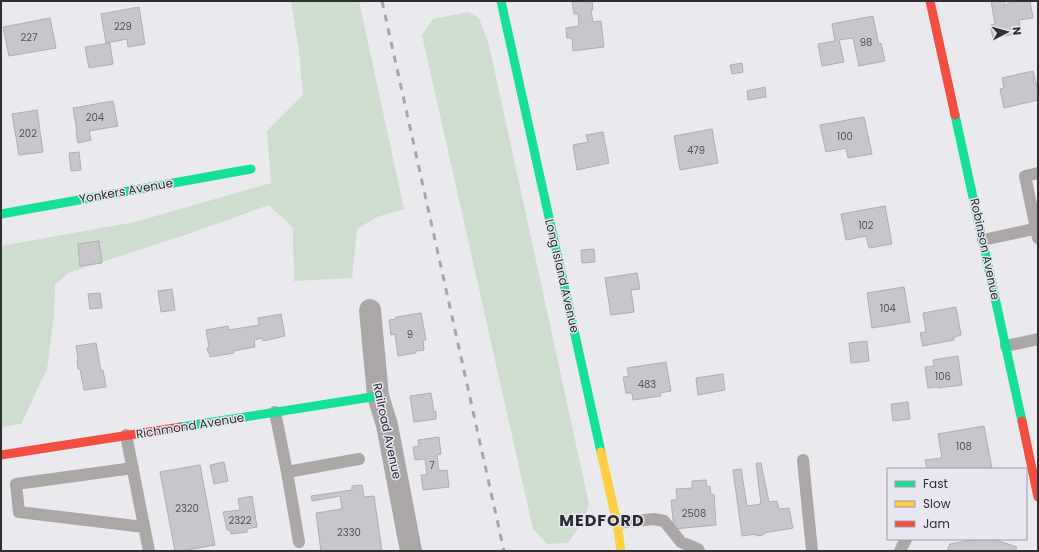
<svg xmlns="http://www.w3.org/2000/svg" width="1039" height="552" font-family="Poppins,sans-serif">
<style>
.green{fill:#cdddce}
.building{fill:#c7c6ca;stroke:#b0afb3}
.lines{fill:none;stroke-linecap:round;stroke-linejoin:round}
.lane{stroke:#aca7a7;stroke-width:12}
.street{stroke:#aca7a7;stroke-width:22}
.fast{stroke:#16e098;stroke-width:9}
.slow{stroke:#ffcf43;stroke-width:9}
.jam{stroke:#f24e42;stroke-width:9}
.rail{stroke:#a9a6a8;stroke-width:3;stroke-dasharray:7 7;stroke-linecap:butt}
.labels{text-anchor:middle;stroke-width:3;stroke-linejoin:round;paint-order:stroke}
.number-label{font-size:10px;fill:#555458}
.street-label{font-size:12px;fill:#2f2e32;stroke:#e8e6f1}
.district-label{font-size:16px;font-weight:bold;letter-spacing:1px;fill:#2b2931;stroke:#e8e6f1}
</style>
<rect width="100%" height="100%" fill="#e9e9ee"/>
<path class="green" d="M291,1h68l45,208 -27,8 -20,12 -5,49 -58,3 -1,-53 -24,-23 -81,29 -120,39 -13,12 -1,29 -7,55 -26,55 -20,3v-181l134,-24 136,-39 -4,-52 36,-36 -4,-44z
M468,12l11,6 10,27 100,459 -7,19 -14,20 -21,1 -14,-15 -111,-494 11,-16z"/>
<path class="building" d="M572,1h20l1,9h-2l2,12 8,-1 3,26 -31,4 -1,-13h-5l-1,-10 13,-2 -1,-12h-4z
M991,1h13l1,4 3,-1v-3h22l3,17 -14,2 2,13 -28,5 -3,-13 5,-1z
M139,7l6,37 -17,3 -1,-8 -21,4 -5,-29z
M873,16l6,29 2,-2 4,18 -26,5 -6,-28 -14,2 5,22 -22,4 -4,-22 17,-3 -3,-17z
M50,18l6,30 -47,8 -6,-29z
M110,43l3,21 -24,4 -4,-21z
M742,63l1,9 -11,2 -2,-9z
M1033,71l4,16h1v13l-34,8 -4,-19 4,-1 -2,-10z
M765,87l1,10 -18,3 -1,-9z
M113,101l5,25 -29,5 2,9 -13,3 -2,-10 1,-2 -4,-23z
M37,110l6,42 -24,3 -7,-41z
M864,117l8,37 -24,4 -2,-10 -20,4 -6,-27z
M712,129l6,34 -38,7 -6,-34z
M603,132l6,31 -32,7 -4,-25 15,-3 -2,-7z
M79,152l2,18 -10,1 -2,-18z
M885,206l7,38 -23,4 -3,-12 -20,4 -5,-26z
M99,241l3,22 -22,3 -2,-22z
M594,249l1,13 -13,1 -1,-13z
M637,273l3,16 -9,1 3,22 -23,3 -6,-37z
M904,287l6,35 -38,6 -5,-35z
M172,289l3,21 -14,2 -3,-21z
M100,293l2,15 -12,1 -2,-15z
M956,307l5,28 -7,2v3l-31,6 -3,-13 6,-1 -3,-19z
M421,313l5,27h-3l1,10 -8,1v2l-18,3 -3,-22 -4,1 -2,-15 7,-1v-2z
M281,314l4,22 -22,5 -1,-3 -8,2 1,7 -22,4 1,2 -24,4 -1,-5h-1l-1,-4 2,-1 -3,-17 22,-4 1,4 30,-5 -1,-7z
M867,341l2,20 -18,2 -2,-20z
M96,343l5,28 2,-1 3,17 -22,3 -4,-21h-2l-1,-9 1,-1 -2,-13z
M958,356l4,29 -24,3v-1l-10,1 -3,-21 9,-1 -1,-6z
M666,362l5,29 -11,2 1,3 -28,4 -1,-7h-6l-3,-16 6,-1 -2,-8z
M723,374l2,16 -27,5 -2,-17z
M431,393l3,19 2,-1v8l-22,3 -4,-26z
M908,402l2,17 -17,2 -2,-17z
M984,426l8,43h-65l-2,-9 17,-2 -4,-24z
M439,437l2,17 -4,1 2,16 8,-1 2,17 -26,3 -2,-15h6l-2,-16 -10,1 -2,-13 6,-1 -1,-6z
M224,462l4,19 -14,3 -4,-19z
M756,463h5l8,39 8,-1 2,8 10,-1 4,20 -29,5 -1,2 -7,1v-2l-14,2 -9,-66 8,-1 6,37 14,-2z
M200,465l15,80 -33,6h-7l-15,-79z
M706,480l1,7 3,-1 1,9 3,-1 2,31 -42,4 -3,-29h6l-1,-11 16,-1v-7z
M362,485l2,12 10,-1 8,55h-61l-5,-38 26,-4 -2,-13 -28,5 -1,-5 41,-6v-4z
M252,496l5,31 -10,2v3l-16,2 -1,-4h-3l-4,-18 17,-2 -2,-11z
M978,539h15l24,8 -2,4h-68l3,-7z"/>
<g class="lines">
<path class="lane" d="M1038,173l-13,3 13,62
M983,240l55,-12
M1006,346l32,-7
M275,412l12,60 12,70
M126,435l23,116
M803,460l9,91
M133,468l-117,16 3,28 125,15
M287,472l72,-13
M617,523l37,-4 10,2 17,21 17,7 1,2
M900,551l6,-12"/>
<path class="street" d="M370,310l8,86 9,29 24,126"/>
<path class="fast" d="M501,1l100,451
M955,115l67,306
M1,214l250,-45
M181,427l197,-31"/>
<path class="slow" d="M601,452l16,71 4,28"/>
<path class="jam" d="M930,1l25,114
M1022,421l16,76
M1,455l180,-28"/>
<path class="rail" d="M382,1l122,550"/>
</g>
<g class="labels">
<g class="number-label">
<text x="123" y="30">229</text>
<text x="29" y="41">227</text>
<text x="866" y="46">98</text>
<text x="95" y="121">204</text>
<text x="28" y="137">202</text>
<text x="845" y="140">100</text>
<text x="696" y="154">479</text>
<text x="866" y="229">102</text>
<text x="888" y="312">104</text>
<text x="410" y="338">9</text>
<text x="943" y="380">106</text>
<text x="647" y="388">483</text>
<text x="964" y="450">108</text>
<text x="432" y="469">7</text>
<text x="187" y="512">2320</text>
<text x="694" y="517">2508</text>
<text x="240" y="524">2322</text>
<text x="349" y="536">2330</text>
</g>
<g class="street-label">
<text transform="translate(126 191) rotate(-10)" y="4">Yonkers Avenue</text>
<text transform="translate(985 249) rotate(78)" y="4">Robinson Avenue</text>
<text transform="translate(562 276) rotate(77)" y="4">Long Island Avenue</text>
<text transform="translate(190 426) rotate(-9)" y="4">Richmond Avenue</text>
<text transform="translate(387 431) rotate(78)" y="4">Railroad Avenue</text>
</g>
<g class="district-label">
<text x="602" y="526">MEDFORD</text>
</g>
</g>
<rect width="1039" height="552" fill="none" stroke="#2f2e32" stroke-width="4"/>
<rect x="887" y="468" width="140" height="72" fill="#e8e6f1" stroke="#9e9ca5"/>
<rect x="895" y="481" width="20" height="6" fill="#16e098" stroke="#9e9ca5"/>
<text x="923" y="488" font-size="12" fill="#2f2e32">Fast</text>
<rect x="895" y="501" width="20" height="6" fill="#ffcf43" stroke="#9e9ca5"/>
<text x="923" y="508" font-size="12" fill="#2f2e32">Slow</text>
<rect x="895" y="521" width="20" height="6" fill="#f24e42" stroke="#9e9ca5"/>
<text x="923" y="528" font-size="12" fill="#2f2e32">Jam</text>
<g transform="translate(1007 32) rotate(84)" stroke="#e8e6f1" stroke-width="3" paint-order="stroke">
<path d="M0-3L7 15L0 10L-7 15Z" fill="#2f2e32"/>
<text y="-6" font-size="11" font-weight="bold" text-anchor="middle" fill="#2f2e32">N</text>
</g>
</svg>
